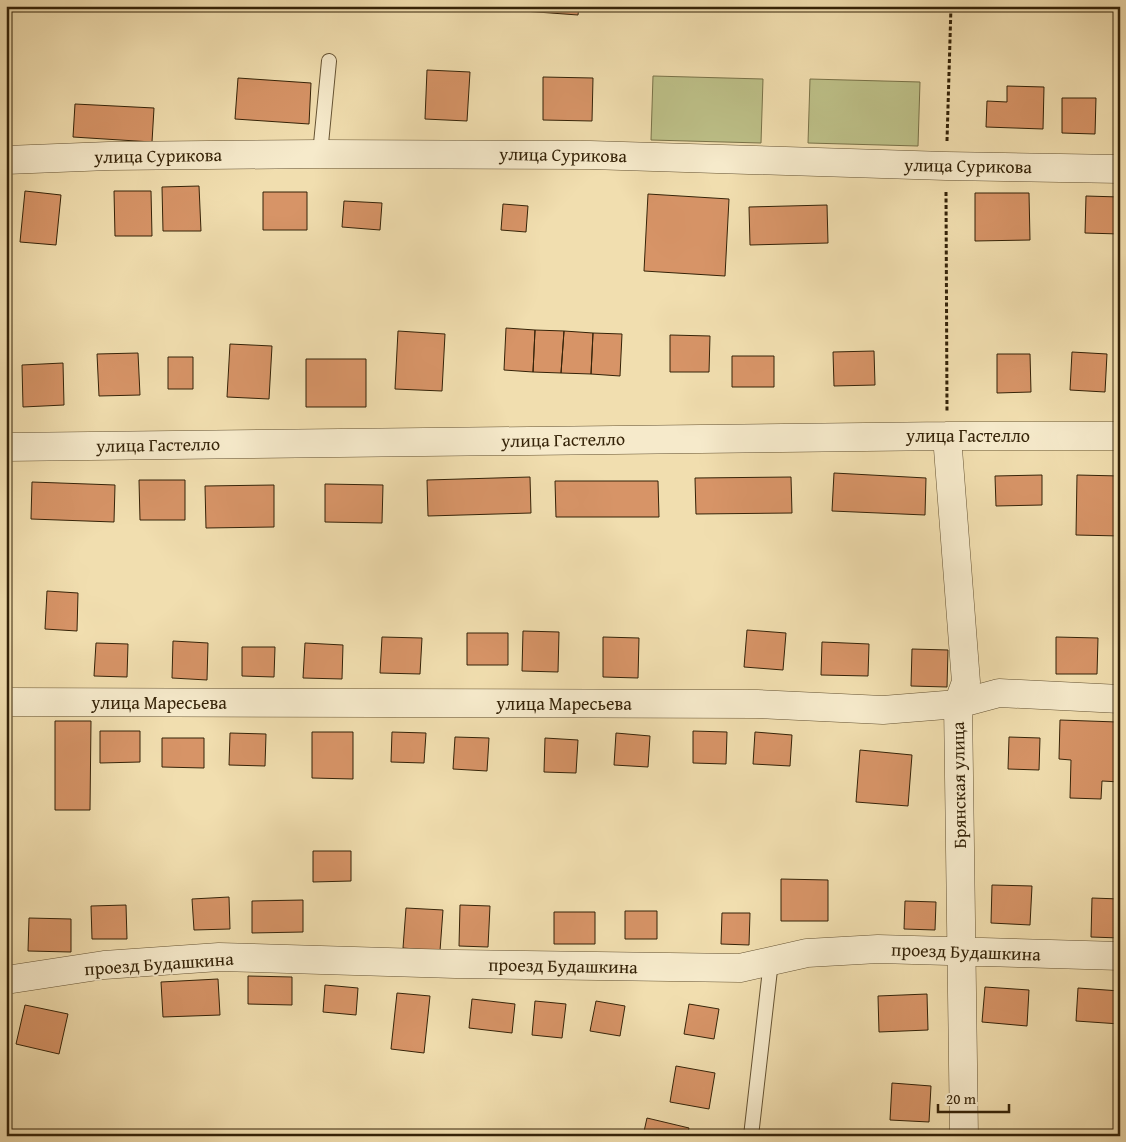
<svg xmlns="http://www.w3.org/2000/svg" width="1126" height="1142" font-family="'Gentium Book Plus',serif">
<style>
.green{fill:#bdc088;stroke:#797248}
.building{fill:#d79467;stroke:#352308}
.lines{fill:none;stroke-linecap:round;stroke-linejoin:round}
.lane-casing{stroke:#645232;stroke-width:16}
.street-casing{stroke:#645232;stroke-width:29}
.path{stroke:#352308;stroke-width:3;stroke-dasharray:4 2.5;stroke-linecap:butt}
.lane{stroke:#f6eacb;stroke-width:14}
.street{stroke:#f6eacb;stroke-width:28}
.labels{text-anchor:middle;stroke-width:4;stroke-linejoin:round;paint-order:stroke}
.street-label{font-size:18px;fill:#352308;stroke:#f6eacb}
</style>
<rect width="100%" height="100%" fill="#f1deaf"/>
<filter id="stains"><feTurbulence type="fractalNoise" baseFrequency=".004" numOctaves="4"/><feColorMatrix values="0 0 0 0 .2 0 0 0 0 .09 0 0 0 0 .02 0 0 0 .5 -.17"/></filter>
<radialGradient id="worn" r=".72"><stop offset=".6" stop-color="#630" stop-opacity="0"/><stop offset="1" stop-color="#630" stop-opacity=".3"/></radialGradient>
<path class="green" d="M653,76l110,3 -2,64 -110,-3z
M810,79l110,3 -2,64 -110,-3z"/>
<path class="building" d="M496,6h83l-1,9 -82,-6z
M427,70l43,2 -3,49 -42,-2z
M543,77l50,1 -1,43 -49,-1z
M238,78l73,5 -2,41 -74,-5z
M1007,86l37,1 -1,42 -57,-2 1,-26 20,1z
M1062,98h34l-1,36 -33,-1z
M75,104l79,4 -2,34 -79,-5z
M199,186l2,45h-38l-1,-44z
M25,191l36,4 -5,50 -36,-3z
M114,191h37l1,45h-37z
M263,192h44v38h-44z
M975,193h54l1,47 -55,1z
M648,194l81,5 -4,77 -81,-5z
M1086,196l34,1v37l-35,-1z
M344,201l38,2 -2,27 -38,-3z
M503,204l25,2 -2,26 -25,-2z
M827,205l1,38 -78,2 -1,-38z
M506,328l29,2 -2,42 -29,-2z
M535,330l29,1 -3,42 -28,-1z
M398,331l47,3 -3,57 -47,-2z
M564,331l29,2 -2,41 -30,-1z
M593,333l29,1 -2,42 -29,-2z
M670,335l40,1 -1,36h-39z
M230,344l42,2 -3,53 -42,-2z
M874,351l1,34 -41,1 -1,-34z
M1072,352l35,2 -2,38 -35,-2z
M138,353l2,42 -41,1 -2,-42z
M997,354h33l1,38 -34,1z
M732,356h42v31h-42z
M168,357h25v32h-25z
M306,359h60v48h-60z
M63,363l1,42 -41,2 -1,-42z
M834,473l92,5 -1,37 -93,-4z
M1042,475v30l-46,1 -1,-30z
M1077,475l43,1v60l-44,-1z
M530,477l1,36 -103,3 -1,-36z
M791,477l1,36 -96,1 -1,-36z
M139,480h46v40h-45z
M555,481h103l1,36h-103z
M32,482l83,3 -1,37 -83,-3z
M325,484l58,1 -1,38 -57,-1z
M274,485v42l-68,1 -1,-42z
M47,591l31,2 -1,38 -32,-2z
M747,630l39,3 -3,37 -39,-3z
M523,631l36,1 -1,40 -36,-1z
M467,633h41v32h-41z
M382,637l40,1 -2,36 -40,-1z
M603,637l36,1 -1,40 -35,-1z
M1056,637l42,1 -1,36h-41z
M173,641l35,2 -1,37 -35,-2z
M822,642l47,2 -1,32 -47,-1z
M96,643l32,1 -1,33 -33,-1z
M305,643l38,2 -1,34 -39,-1z
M242,647h33l-1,30 -32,-1z
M912,649l36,1 -1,37 -36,-1z
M1060,720l57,2v31h3v29l-18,-1 -1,18 -31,-1 1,-38 -12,-1z
M55,721h36l-1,89h-35z
M100,731h40v31l-40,1z
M693,731l34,1 -1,32 -33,-1z
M312,732h41v47l-41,-1z
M392,732l34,1 -2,30 -33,-1z
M755,732l37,3 -2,31 -37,-2z
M230,733l36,1 -1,32 -36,-1z
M616,733l34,3 -2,31 -34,-2z
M455,737l34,1 -2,33 -34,-2z
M1009,737l31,1 -1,32 -31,-1z
M162,738h42v30l-42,-1z
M545,738l33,2 -2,33 -32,-1z
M860,750l52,5 -4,51 -52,-4z
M313,851h38v30l-38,1z
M781,879l47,1v41h-47z
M992,885l40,1 -2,39 -39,-2z
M229,897l1,32 -36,1 -2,-31z
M1092,898l28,1v39l-29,-1z
M303,900v32l-51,1v-32z
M905,901l31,1 -1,28 -31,-1z
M126,905l1,34h-35l-1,-33z
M460,905l30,1 -2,41 -29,-1z
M406,908l37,2 -3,41 -37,-3z
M625,911h32v28h-32z
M554,912h41v32h-41z
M722,913h28l-1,32 -28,-1z
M29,918l42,1v33l-43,-1z
M248,976l44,1v28l-44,-1z
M218,979l2,36 -57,2 -2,-35z
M325,985l33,3 -2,27 -33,-3z
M985,987l44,3 -2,36 -45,-4z
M1078,988l42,3v33l-44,-3z
M397,993l33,3 -6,57 -33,-4z
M927,994l1,36 -49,2 -1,-36z
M472,999l43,5 -3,29 -43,-5z
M535,1001l31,3 -4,34 -30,-3z
M596,1001l29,5 -5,30 -30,-5z
M689,1004l30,5 -5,30 -30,-5z
M25,1005l43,9 -9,40 -43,-10z
M676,1066l39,7 -6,36 -39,-7z
M892,1083l39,3 -2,36 -39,-2z
M647,1118l42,10 -2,8h-44z"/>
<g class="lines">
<defs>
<path id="lane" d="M320,154l9,-93
M751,1136l20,-175"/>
<path id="street" d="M6,160l103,-4 211,-2 270,1 356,11 174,3
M947,436l19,246 -8,22 6,432
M6,447l941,-11h173
M6,702l751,2 126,6 75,-6 41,-11 121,6
M6,980l98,-15 115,-8 236,7 285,4 67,-15 71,-4 242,7"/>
</defs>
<use href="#lane" class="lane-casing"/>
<use href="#street" class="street-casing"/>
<path class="path" d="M947,141l4,-135
M946,192l1,219"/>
<use href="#lane" class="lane"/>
<use href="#street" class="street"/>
</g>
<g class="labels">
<g class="street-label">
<text transform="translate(563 155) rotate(1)" y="6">улица Сурикова</text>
<text transform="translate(158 156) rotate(-1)" y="6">улица Сурикова</text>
<text transform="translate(968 166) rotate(1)" y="6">улица Сурикова</text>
<text x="968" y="442">улица Гастелло</text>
<text transform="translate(563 440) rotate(-1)" y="6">улица Гастелло</text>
<text transform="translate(158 445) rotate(-1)" y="6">улица Гастелло</text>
<text x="159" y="709">улица Маресьева</text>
<text x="564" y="710">улица Маресьева</text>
<text transform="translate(959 785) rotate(-91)" y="6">Брянская улица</text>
<text transform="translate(966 952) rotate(2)" y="6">проезд Будашкина</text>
<text transform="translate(159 964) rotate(-4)" y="6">проезд Будашкина</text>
<text transform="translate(563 966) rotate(1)" y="6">проезд Будашкина</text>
</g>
</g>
<rect width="1126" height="1142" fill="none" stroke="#f1deaf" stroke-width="25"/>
<rect x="8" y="8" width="1111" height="1127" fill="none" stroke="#352308" stroke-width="2.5"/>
<rect x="12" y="12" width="1101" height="1117" fill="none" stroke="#352308"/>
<path d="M938 1104v8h71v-8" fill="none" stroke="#352308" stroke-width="2.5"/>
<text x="946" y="1104" font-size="15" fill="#352308" stroke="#f6eacb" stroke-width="4" paint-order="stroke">20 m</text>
<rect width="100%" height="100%" filter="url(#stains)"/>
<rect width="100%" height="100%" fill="url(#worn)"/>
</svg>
